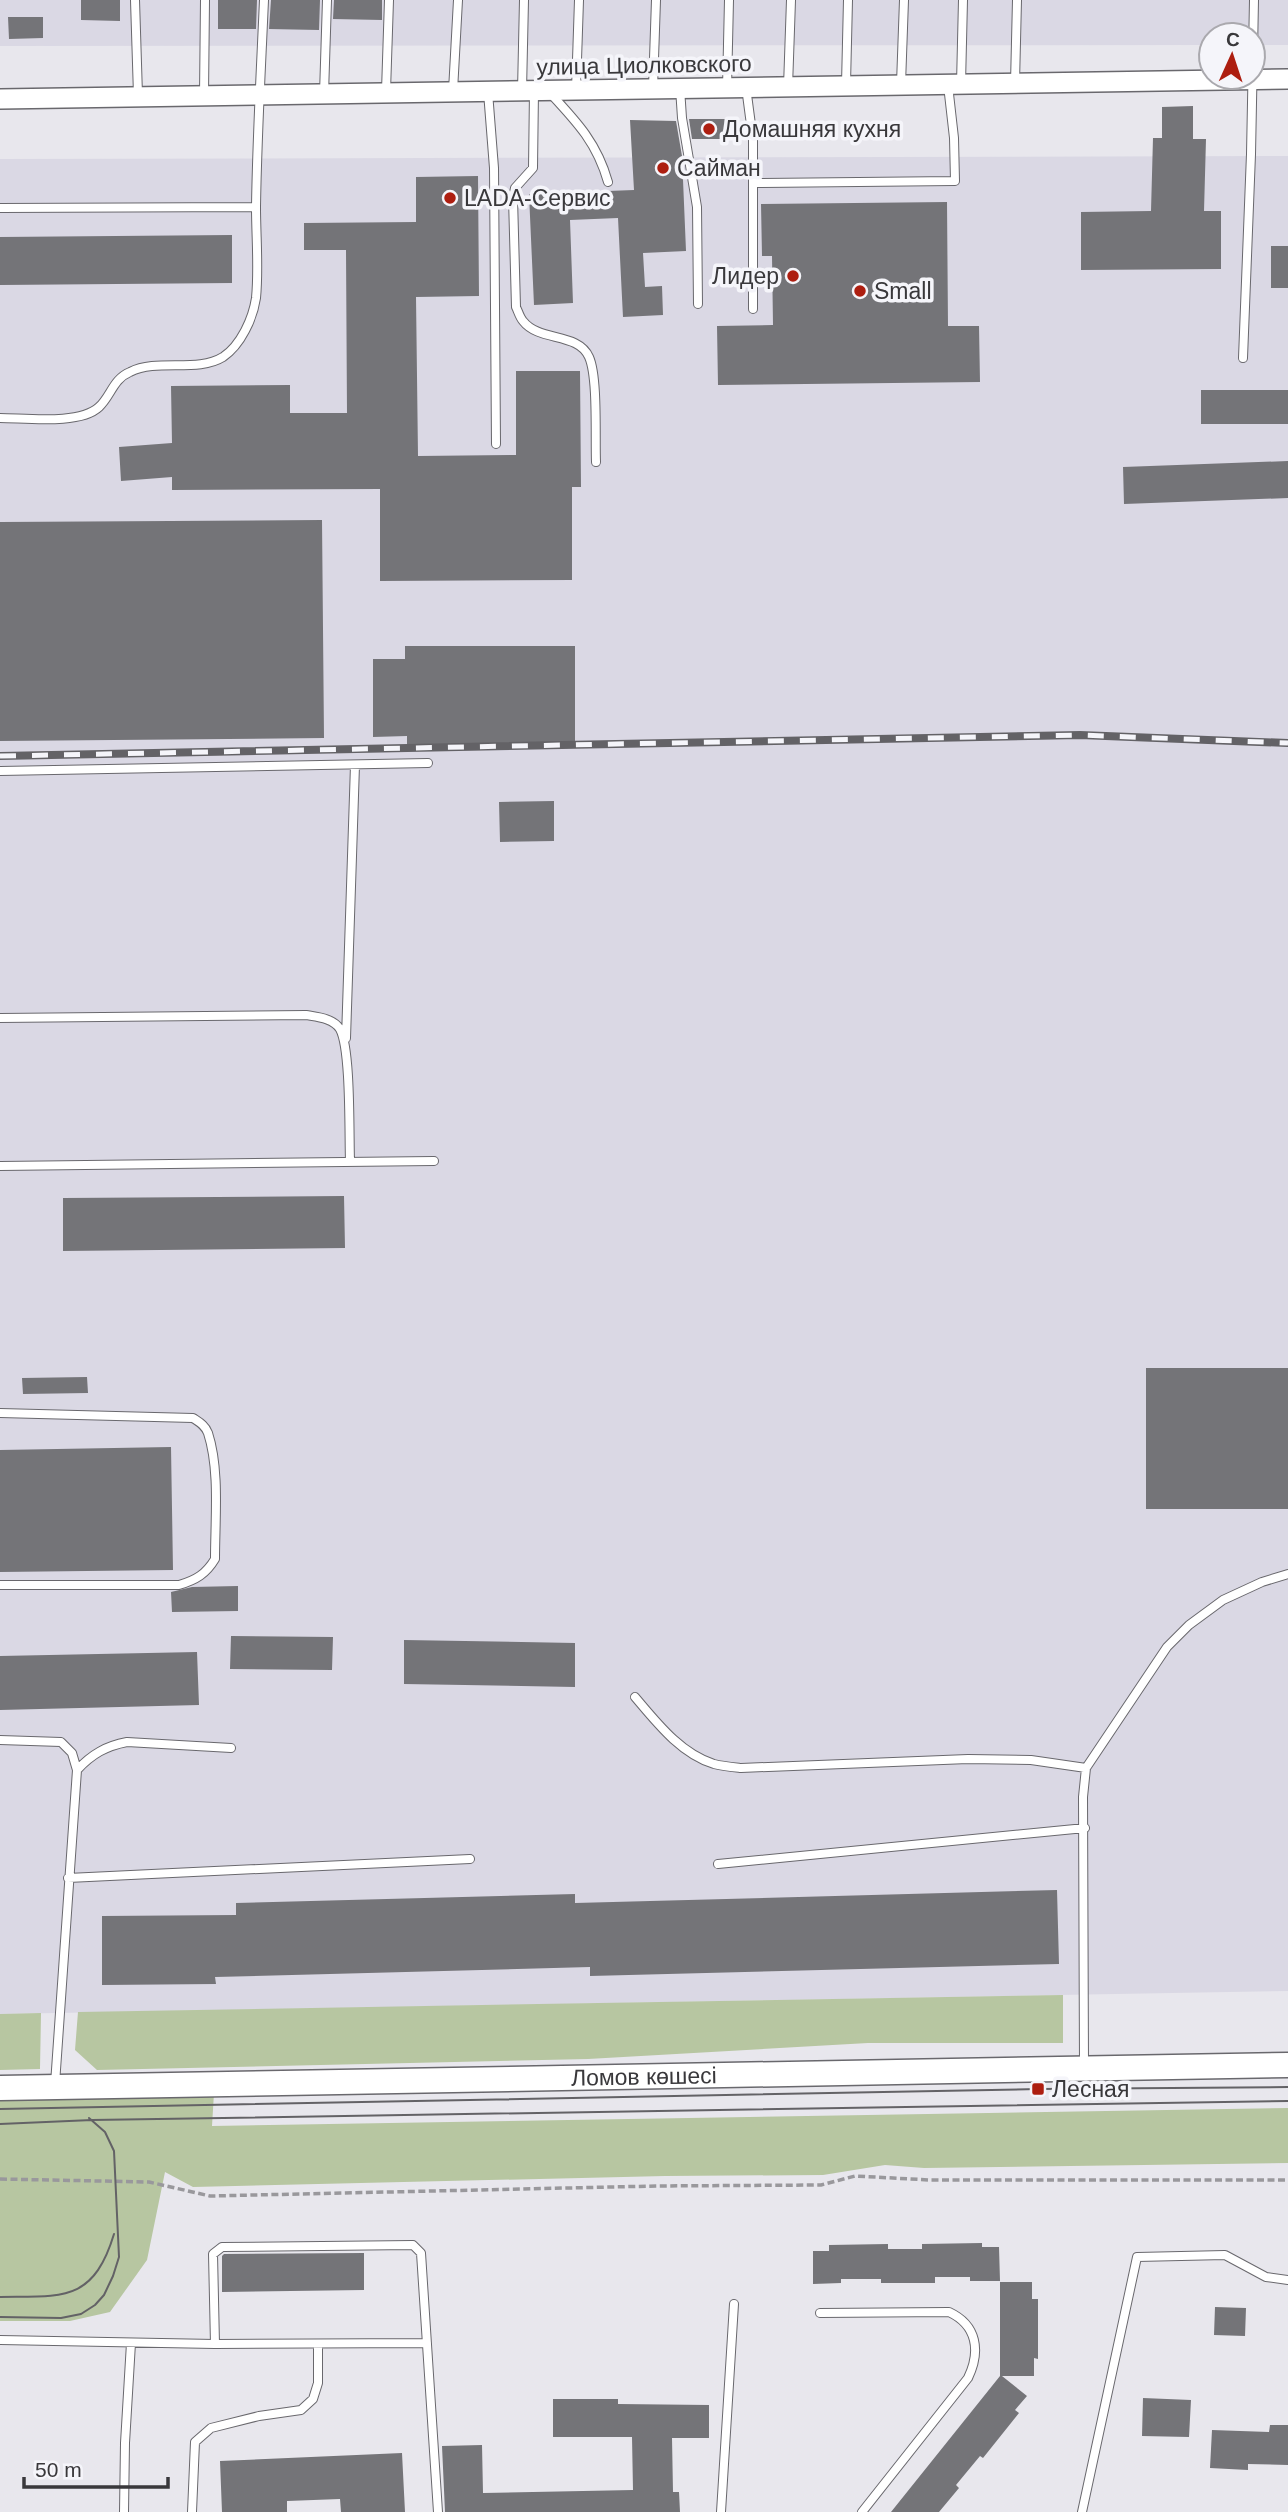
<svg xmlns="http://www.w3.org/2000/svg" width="1288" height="2512" font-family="Helvetica,sans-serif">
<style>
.built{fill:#dad8e4}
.green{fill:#b7c6a1}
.building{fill:#747478}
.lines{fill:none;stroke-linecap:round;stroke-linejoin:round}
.service-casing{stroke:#69686d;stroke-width:10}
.tertiary-casing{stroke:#69686d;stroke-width:22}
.primary-casing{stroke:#69686d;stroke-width:27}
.path{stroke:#99989c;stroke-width:3.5;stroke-dasharray:7 3.5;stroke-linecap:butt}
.service{stroke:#fff;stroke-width:8}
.tertiary{stroke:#fff;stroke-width:19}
.primary{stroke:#fff;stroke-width:24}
.tram{stroke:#636266;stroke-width:2}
.rail-casing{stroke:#636266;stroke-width:8}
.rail{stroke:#f5f5fa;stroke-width:5;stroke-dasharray:16;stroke-linecap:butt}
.poi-dot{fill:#ad1e10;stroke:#f5f5fa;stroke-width:2.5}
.labels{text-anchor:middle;stroke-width:7;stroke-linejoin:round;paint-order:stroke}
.street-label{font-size:23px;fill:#39383b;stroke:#f5f5fa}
.poi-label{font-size:23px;fill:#39383b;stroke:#f5f5fa;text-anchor:start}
</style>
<rect width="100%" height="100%" fill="#e8e7ed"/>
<path class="built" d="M0,0h1288v45h-35v-10h-42v10l-1211,1z
M1288,156v1835l-1288,23v-1855z"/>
<path class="green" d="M1063,1995v48h-195l-280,16 -491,11 -22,-20 3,-38z
M41,2013l-1,56 -40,1v-56z
M214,2093l-2,33 1076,-18v55l-364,5 -39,-3 -62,10 -158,1 -472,11 -28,-15 -18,88 -37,52 -40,9h-70v-224z"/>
<path class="building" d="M81,0h39v21l-39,-1z
M218,0h39l-1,29h-38z
M271,0h49l-1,30 -50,-1z
M334,0h48v20l-49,-1z
M8,17h35v21l-34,1z
M1193,106v33h13l-2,72h17v58l-140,1v-58l70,-1 2,-73h9v-31z
M689,119h39v20h-36z
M630,120l46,1 6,35 4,95 -43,2 2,34 17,-1 1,29 -40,2 -5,-99 -48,2 3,83 -39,2 -5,-111 105,-4z
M478,176l1,120 -63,1 2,159 98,-1v-84h64l1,116h-9v93l-192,1v-92l-208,1v-13l-51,4 -2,-34 53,-4 -1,-57 119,-1v28h57l-1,-163h-42v-27l112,-1v-45z
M947,202l1,124h31l1,56 -262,3 -1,-59 56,-1 -1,-69h-10l-1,-52z
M232,235v48l-232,2v-48z
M1271,246h17v42h-17z
M1201,390h87v34h-87z
M1288,461v37l-164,6 -1,-37z
M322,520l2,218 -324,3v-219z
M405,646h170v100l-168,1v-11l-34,1v-78h32z
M554,801v40l-54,1 -1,-40z
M344,1196l1,52 -282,3v-53z
M1146,1368h142v141h-142z
M87,1377l1,16 -65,1 -1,-16z
M171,1447l2,123 -173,2v-122z
M238,1586v25l-66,1 -1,-20 21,-5z
M231,1636l102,1 -1,33 -102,-1z
M404,1640l171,3v44l-171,-3z
M197,1652l2,53 -199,5v-54z
M1057,1890l2,74 -469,12v-9l-375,10 1,7 -114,1v-69l134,-1v-12l339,-9v9z
M982,2243v4h17l1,34h-30v-4h-35v6h-54v-4h-40v4l-28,1v-33h16v-6l59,-1v5h34v-5z
M364,2253v37l-142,2v-36l2,-2z
M1000,2282h32v17h6v60l-4,-1v18h-32l25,20 -12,14 4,3 -36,45 -3,-2 -24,29 3,3 -20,24h-48l109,-136z
M1215,2307l31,1 -1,28 -31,-1z
M1143,2398l48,2 -2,37 -47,-1z
M553,2399h65v5l91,1v33h-37l1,54h6l1,20h-235l-3,-66 40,-1 1,48 150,-3 -1,-53h-79z
M1270,2425h18v40l-40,-1v6l-38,-2 2,-38 57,2z
M402,2453l3,59h-64l-1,-13 -53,2v11h-65l-2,-51z"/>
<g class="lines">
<defs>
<path id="service" d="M135,0l3,95
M1015,83l2,-83
M846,84l2,-84
M901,84l3,-84
M961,84l2,-84
M746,87l7,53v169
M788,87l3,-87
M653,88l3,-88
M680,88l2,30 15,89 1,97
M727,88l2,-88
M576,90l3,-90
M386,91l3,-91
M453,91l5,-91
M522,91l2,-91
M534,91l-1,77 -18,20 -2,10 3,109c2,4 4,11 7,14 16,21 55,11 66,36 9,20 6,80 7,105
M488,92l6,76 2,276
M550,93c27,29 47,50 58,89
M324,94l3,-94
M204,95l1,-95
M753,183l202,-2 -1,-43 -6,-53
M0,208l256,-1
M1243,358l8,-204 3,-154
M0,418c25,0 80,7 99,-11 12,-11 14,-28 31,-35 28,-14 67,1 93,-15 18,-12 30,-39 33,-59 3,-30 0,-61 0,-91 1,-69 5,-138 8,-207
M0,771l428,-8
M0,1018l306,-3c11,2 27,3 34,14 11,20 9,105 10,132
M346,1038l9,-273
M0,1166l434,-5
M0,1413l193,5c6,4 12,7 15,15 12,37 7,86 7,126 -9,15 -19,21 -36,26h-179
M635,1697c22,26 46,57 79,67 8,2 18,3 27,4l227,-9 63,1 55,8
M0,1740l61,2 11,11 5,17 -22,314
M77,1770c15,-16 29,-24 50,-28l104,6
M718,1864l367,-36
M68,1878l402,-19
M1084,2066l-1,-269 3,-29 81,-121 22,-22 34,-25 39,-18 26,-8
M820,2313l129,-1c28,13 32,39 19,66l-106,134
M0,2340l215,4 -2,-90 9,-7 191,-2 8,8 17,259
M215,2344l212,-1
M124,2512l1,-69 6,-100
M192,2512l3,-70 16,-14 48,-12 42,-6 12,-11 5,-16v-39
M721,2512l13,-208
M1082,2512l55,-255 88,-2 41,22 22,3"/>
<path id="tertiary" d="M0,99l1288,-20"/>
<g id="primary">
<path id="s1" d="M0,2088l1288,-23"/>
</g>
</defs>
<use href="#service" class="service-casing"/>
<use href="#tertiary" class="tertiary-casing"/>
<use href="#primary" class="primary-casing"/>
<path class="path" d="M0,2179l149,3 61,14 446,-10 165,-1 34,-9 75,4h358"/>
<use href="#service" class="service"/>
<use href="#tertiary" class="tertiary"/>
<use href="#primary" class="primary"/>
<path class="tram" d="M0,2109l1038,-20 250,-2
M0,2124l92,-4 1196,-19
M0,2297c62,-1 93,6 114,-63
M0,2317l61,1 20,-4 14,-9 9,-10 9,-19 6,-19 -5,-106 -9,-19 -16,-14"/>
<defs>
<path id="rail" d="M0,756l1080,-21 208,8"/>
</defs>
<use href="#rail" class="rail-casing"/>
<use href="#rail" class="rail"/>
</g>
<g class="poi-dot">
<circle cx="709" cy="129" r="7"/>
<circle cx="663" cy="168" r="7"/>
<circle cx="450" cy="198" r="7"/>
<circle cx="793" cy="276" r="7"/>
<circle cx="860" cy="291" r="7"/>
<rect x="1031" y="2082" width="14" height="14" rx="3.5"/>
</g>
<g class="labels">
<g class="street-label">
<text transform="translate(644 65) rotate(-1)" y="8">улица Циолковского</text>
<text dy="8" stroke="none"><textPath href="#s1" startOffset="644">Ломов көшесі</textPath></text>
</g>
<g class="poi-label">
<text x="723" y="137">Домашняя кухня</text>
<text x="677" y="176">Сайман</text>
<text x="464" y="206">LADA-Сервис</text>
<text x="779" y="284" text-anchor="end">Лидер</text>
<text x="874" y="299">Small</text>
<text x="1052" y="2097">Лесная</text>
</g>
</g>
<g transform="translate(1232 56) rotate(3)"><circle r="33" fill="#f5f5fa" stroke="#aaa9ae" stroke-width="2"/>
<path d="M0-5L12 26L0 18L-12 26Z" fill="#ad1e10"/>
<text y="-10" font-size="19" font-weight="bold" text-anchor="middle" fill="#39383b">С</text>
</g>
<path d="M24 2477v10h144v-10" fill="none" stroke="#39383b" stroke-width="3.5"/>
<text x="35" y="2477" font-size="21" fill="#39383b" stroke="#f5f5fa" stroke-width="5" paint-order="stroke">50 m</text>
</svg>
